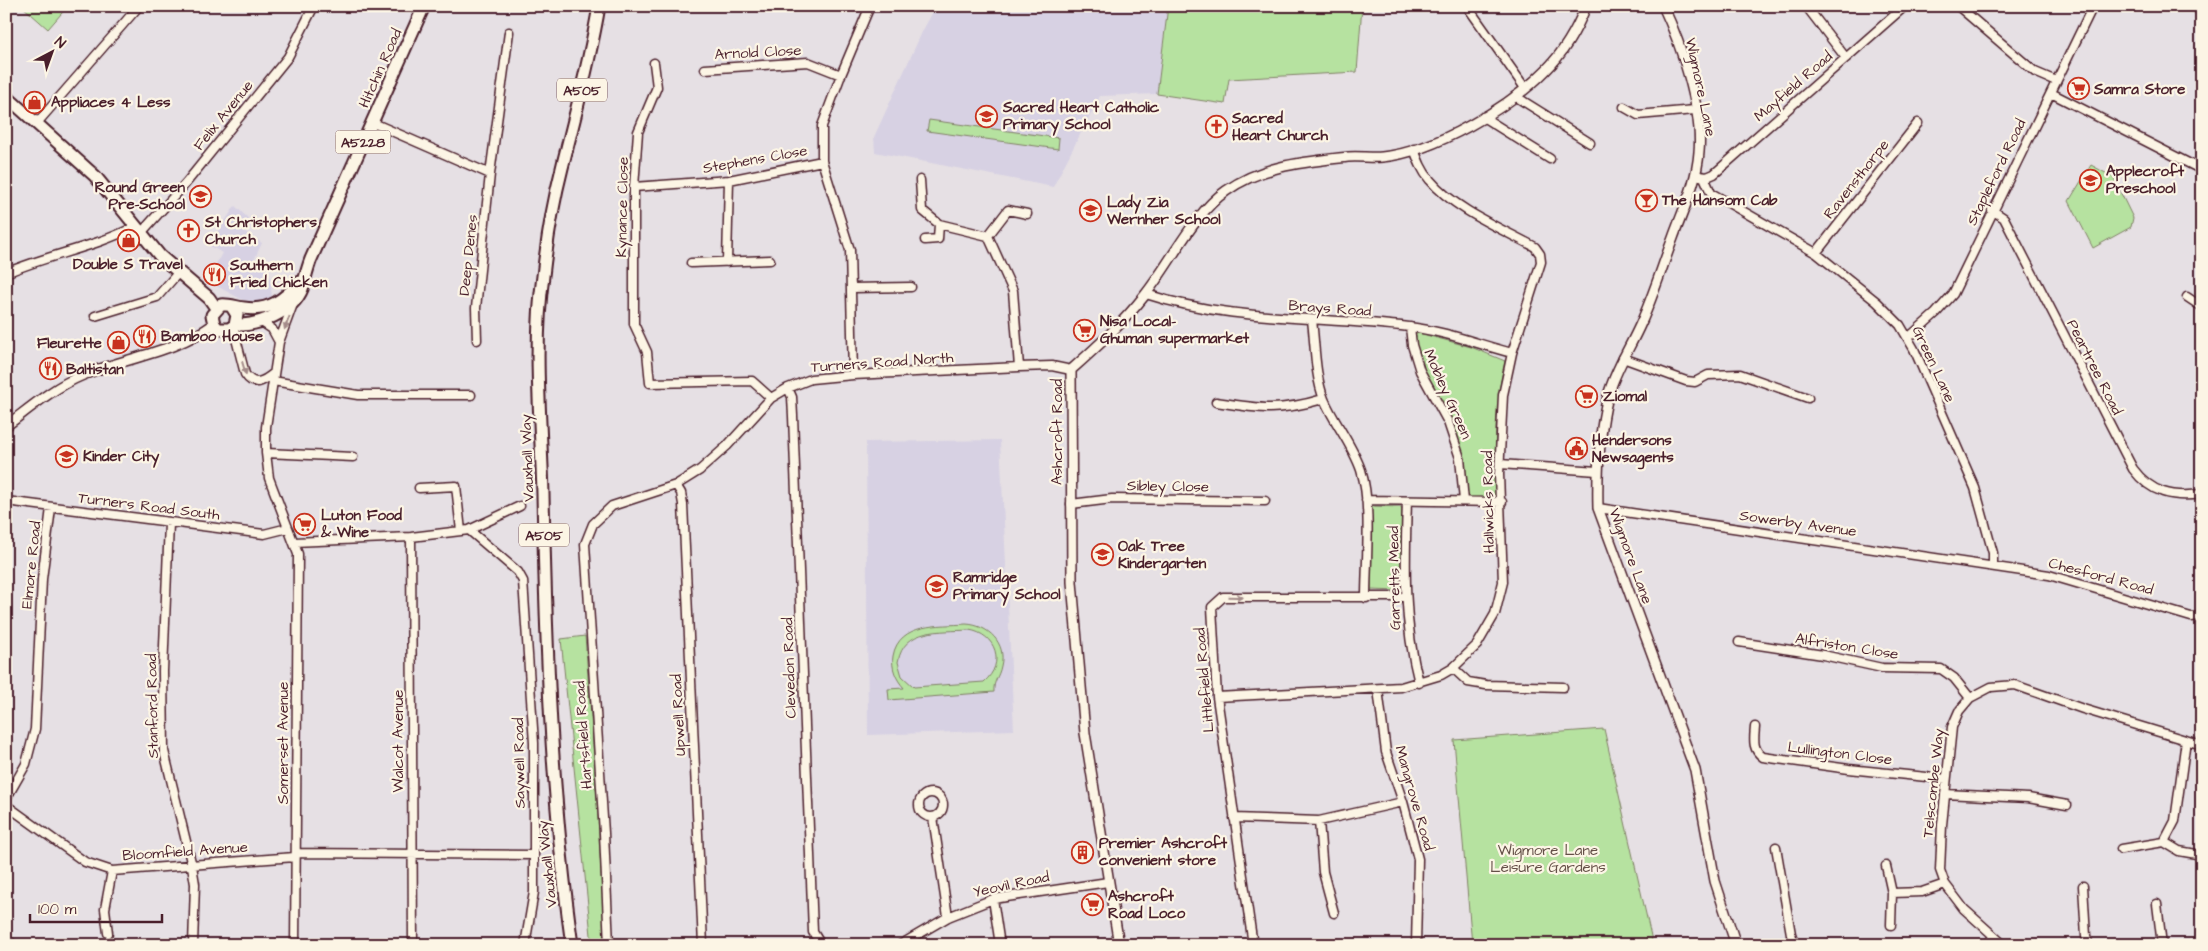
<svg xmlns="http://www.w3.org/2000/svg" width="2208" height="951" font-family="'Architects Daughter',sans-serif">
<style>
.built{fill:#d7d1e3}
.green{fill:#b6e2a0;stroke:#808066;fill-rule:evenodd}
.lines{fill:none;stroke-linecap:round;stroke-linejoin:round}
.minor-casing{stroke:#4a1f2b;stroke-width:11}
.tertiary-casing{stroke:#4a1f2b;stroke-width:12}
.primary-casing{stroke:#4a1f2b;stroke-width:15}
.minor{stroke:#fcf5e5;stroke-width:8}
.tertiary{stroke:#fcf5e5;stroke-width:9}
.primary{stroke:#fcf5e5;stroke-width:11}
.oneway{fill:#a38a88}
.labels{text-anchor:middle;stroke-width:4.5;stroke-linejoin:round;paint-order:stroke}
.shield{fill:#fcf5e5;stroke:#7f5f63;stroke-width:1}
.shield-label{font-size:14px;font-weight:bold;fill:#4a1f2b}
.street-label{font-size:15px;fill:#4a1f2b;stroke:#fcf5e5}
.poi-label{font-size:15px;font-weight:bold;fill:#4a1f2b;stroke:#fcf5e5;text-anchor:start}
.park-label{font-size:15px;fill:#655048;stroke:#fcf5e5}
</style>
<rect width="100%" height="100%" fill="#e6e0e4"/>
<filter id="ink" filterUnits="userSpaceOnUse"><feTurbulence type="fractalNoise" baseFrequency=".02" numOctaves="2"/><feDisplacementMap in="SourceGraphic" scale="10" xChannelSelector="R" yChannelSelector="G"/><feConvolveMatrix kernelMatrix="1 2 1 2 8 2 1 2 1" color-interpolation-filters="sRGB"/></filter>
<g filter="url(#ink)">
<path class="built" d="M936,6h232l-11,88 -57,2 -47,91 -178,-35 -1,-15 49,-107z
M235,206l14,13 -7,11 20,13 -8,17 13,7 -3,6 6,3 2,22 -15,4 -14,-2 -36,-19 15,-28 -13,-8z
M1000,440l14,290 -146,5 -2,-293z"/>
<path class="green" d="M22,6h46l-20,23z
M1168,6h194l-5,66 -128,7 -4,25 -68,-10z
M929,120l130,18 -1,11 -131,-18z
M2091,165l22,12 20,41 -2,9 -38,21 -24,-47z
M1415,332l56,15 34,14c-11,47 -10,88 -9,136h-28c-1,-13 -2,-27 -5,-39 -13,-43 -46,-81 -48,-126z
M1371,506l31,1 -2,84 -29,-1z
M966,624c22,1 41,19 35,42 -2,11 -8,15 -7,26l-105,8 -1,-11 16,-1c-8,-9 -13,-20 -11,-32 6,-34 47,-30 73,-32zM969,630c27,4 37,33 15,52l-70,5 -12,-11 -4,-14c6,-35 43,-30 71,-32z
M585,636l12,162 8,147h-13l-31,-306z
M1604,729l49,216h-181l-18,-205z"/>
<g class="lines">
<defs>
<path id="minor" d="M1467,6l58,82
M1806,6l40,52
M1958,6l77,66 21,9
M2192,6l10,5
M654,63l3,24 -19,45 -4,55v137l13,28 3,31 102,-2 19,17
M705,69l103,-7 33,13
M2051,93l151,77
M1515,96l75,47
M1624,107l14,8 57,-5
M1483,117l67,42
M371,122l119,52
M37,123l102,-117
M1700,176l7,1 7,-3 191,-168
M1704,177l7,16 105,60 61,49 23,23 14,24 61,139 18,65v12
M920,180l2,30 17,14 49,12 25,55 6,76
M634,187l95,-7 93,-19
M1992,210l12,8 129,251c18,24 39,29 69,25
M141,233l45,-50 102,-126 26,-51
M988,236l20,-26 19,4
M925,240l13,-1 1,-15
M1816,253l102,-130
M727,262l2,-82
M691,263l79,-3
M6,273c42,-18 90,-26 130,-47
M852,288l59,-1
M1146,294c85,28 175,22 263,33 35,4 69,17 103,26
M2187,297l15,10
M293,304l-14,38 -13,85v26l3,25 29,76 -3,391
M95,316l62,-19 21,-24
M1312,320c3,24 3,57 12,79 10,24 28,45 37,71 11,34 5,91 5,128
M260,321l12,8 7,13
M233,327l12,47c9,14 19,7 29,-1
M1410,327l2,18 8,26 28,51 12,36 4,43
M1908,338l28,-25 17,-19 140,-288
M477,340l-1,-32 14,-134 19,-142
M1623,358l63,23 9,1 13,-7 32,-1 68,24
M853,375l-3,-125 -28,-89v-35l19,-51 29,-69
M273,381l85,14h113
M788,388l4,9 1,19 20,516 8,13
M1216,402c45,7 63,10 107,-3
M266,453l87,4
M1500,464l97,7
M676,485l5,8 2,11 20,441
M419,488l37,-2 5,45
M1366,500l136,2
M6,501l258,33 24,-6
M1407,501c-2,62 -4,121 12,182
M1071,504l41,-5 153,2
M1598,508l451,67 142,42 11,-1
M169,523l-6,148 1,80 28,115 3,18 -2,61
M469,530l51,-24
M411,537l2,408
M294,542l117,-5 58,-7 49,42 5,9 11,162v149l-9,53
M1739,642l84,13 59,13 59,1 13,9 16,20
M1453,668l15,14 18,3 77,2
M1378,689l8,63 17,50 15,57 -2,86
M1217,697l184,-10 40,-12 12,-7 24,-23 18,-31 8,-32 -4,-108 4,-79 9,-42 29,-91 -1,-8 -5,-7c-33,-18 -81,-38 -105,-67 -8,-9 -12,-20 -16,-31
M1755,727c-1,13 -3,22 8,30l86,12 97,10
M919 805a12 12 0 1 1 24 0a12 12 0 1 1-24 0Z
M1945,794l83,4 39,7
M6,799l20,-35 9,-35 7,-150 9,-71
M6,805l79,57 27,9 183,-14
M933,817l15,100
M1234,818l85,3 84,-19
M1319,821l4,51 11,41
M2164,842l15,9 23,4
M1776,847l15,87 4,11
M2121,849l43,-7 11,-21 11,-81
M296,853l238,2
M1886,866l6,27 -1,32
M2083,886l3,50 3,9
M1892,893l30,-1 23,-8
M993,899l7,46
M2157,904l5,41
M108,933l-3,-24 7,-38
M6,939l8,6
M609,945l-5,-112 -19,-289 8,-20 19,-18 64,-21 24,-15 27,-24 44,-48 17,-10 23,-9 42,-4 166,-8 33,-1 19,4
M900,945l48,-28 45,-18 115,-17
M1253,945l-36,-248 -5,-90 11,-10h182
M1987,945l6,-8
M2004,945l-40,-36 -19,-25 -5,-14 2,-45 10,-98 7,-16 11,-13 21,-11 24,-2 68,24 119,36"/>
<path id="tertiary" d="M1663,6c18,38 40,104 36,146 -2,30 -16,58 -26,86 -11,29 -20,58 -32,85 -11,25 -26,47 -33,73 -9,37 -11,74 -10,112l97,262 20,111 21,64
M6,426c25,-19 48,-39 77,-51 42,-17 93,-23 131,-51
M1119,945l-34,-212 -13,-151 -1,-212c27,-24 52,-47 74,-75 25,-31 49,-82 81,-104 37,-26 78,-29 122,-34 11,-1 23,1 34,0 52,-5 128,-50 164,-87 18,-18 31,-41 40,-64"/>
<path id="primary" d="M6,96l89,80 65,80 49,42 7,10
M232,307l5,8 -2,10 -6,4h-11l-4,-5 -2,-9 9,-10c7,-1 15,2 23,3 26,4 40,-9 56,-26
M235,325c23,1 58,-13 67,-36 3,-10 5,-20 9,-30l113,-253
M572,945c-21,-150 -26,-300 -29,-451 -2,-72 -10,-147 0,-218 4,-36 10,-73 19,-108 13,-53 28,-107 37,-162"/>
</defs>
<use href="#minor" class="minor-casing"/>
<use href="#tertiary" class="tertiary-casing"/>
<use href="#primary" class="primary-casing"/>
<use href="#minor" class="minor"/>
<use href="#tertiary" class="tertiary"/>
<use href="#primary" class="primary"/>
</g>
<defs><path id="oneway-solid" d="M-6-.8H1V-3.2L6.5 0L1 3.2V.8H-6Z" transform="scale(1.25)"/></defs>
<g class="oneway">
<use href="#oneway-solid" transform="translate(287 323) rotate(111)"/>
<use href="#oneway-solid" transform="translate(244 368) rotate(73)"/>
<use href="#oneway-solid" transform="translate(1236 597) rotate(1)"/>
</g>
</g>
<defs>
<symbol id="supermarket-ring" viewBox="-11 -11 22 22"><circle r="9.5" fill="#fcf5e5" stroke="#c8321e" stroke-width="1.5"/><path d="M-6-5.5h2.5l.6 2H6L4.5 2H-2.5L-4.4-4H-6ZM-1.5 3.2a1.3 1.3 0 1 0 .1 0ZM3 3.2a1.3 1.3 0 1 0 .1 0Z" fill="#c8321e"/></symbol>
<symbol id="shop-ring" viewBox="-11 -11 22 22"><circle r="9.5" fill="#fcf5e5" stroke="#c8321e" stroke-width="1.5"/><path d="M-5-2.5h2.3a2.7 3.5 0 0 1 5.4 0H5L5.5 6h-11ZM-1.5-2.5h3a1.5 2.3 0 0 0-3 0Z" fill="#c8321e"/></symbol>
<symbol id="school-ring" viewBox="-11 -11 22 22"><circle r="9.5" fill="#fcf5e5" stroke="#c8321e" stroke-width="1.5"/><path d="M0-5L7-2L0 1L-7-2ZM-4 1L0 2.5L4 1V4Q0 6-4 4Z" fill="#c8321e"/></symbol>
<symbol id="church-ring" viewBox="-11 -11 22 22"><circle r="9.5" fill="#fcf5e5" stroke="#c8321e" stroke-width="1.5"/><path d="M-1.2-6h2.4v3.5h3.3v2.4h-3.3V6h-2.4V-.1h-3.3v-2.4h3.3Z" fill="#c8321e"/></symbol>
<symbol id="bar-ring" viewBox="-11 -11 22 22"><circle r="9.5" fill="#fcf5e5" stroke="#c8321e" stroke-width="1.5"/><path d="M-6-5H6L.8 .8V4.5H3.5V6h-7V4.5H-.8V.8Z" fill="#c8321e"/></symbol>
<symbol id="restaurant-ring" viewBox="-11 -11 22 22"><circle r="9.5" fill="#fcf5e5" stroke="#c8321e" stroke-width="1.5"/><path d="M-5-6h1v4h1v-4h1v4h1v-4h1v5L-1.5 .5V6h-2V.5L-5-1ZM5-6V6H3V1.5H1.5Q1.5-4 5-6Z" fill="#c8321e"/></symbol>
<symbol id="civic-ring" viewBox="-11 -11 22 22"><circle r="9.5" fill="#fcf5e5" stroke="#c8321e" stroke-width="1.5"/><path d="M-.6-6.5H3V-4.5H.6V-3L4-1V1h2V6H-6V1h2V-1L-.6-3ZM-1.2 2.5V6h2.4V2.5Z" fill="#c8321e"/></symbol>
<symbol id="building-ring" viewBox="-11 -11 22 22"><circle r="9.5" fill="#fcf5e5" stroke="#c8321e" stroke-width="1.5"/><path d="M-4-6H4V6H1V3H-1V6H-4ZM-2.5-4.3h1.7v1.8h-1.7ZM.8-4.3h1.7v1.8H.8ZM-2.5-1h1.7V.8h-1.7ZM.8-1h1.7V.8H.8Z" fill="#c8321e"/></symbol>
</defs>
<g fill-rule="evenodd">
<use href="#supermarket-ring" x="2066" y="76" width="25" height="25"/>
<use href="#shop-ring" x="22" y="90" width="25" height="25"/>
<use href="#school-ring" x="974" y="104" width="25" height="25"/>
<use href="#church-ring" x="1204" y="114" width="25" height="25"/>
<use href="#school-ring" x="2078" y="168" width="25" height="25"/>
<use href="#school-ring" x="188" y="184" width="25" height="25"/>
<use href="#bar-ring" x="1634" y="188" width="25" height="25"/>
<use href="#school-ring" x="1078" y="198" width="25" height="25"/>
<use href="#church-ring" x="176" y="218" width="25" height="25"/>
<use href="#shop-ring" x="116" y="228" width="25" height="25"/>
<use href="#restaurant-ring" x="202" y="262" width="25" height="25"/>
<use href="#supermarket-ring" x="1072" y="318" width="25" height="25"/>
<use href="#restaurant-ring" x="132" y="324" width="25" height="25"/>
<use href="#shop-ring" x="106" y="330" width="25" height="25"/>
<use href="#restaurant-ring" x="38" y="356" width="25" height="25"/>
<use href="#supermarket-ring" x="1574" y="384" width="25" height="25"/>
<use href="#civic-ring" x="1564" y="436" width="25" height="25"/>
<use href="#school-ring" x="54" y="444" width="25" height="25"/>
<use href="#supermarket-ring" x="292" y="512" width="25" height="25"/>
<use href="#school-ring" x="1090" y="542" width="25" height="25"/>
<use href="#school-ring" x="924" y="574" width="25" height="25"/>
<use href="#building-ring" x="1070" y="840" width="25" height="25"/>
<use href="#supermarket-ring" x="1080" y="892" width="25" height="25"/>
</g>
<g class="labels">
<g class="shield">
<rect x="557" y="78.5" width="50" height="23" rx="4"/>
<rect x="335.5" y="130.5" width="55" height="23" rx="4"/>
<rect x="519" y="523.5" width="50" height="23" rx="4"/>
</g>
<g class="shield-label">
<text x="582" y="95">A505</text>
<text x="363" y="147">A5228</text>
<text x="544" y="540">A505</text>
</g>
<g class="street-label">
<text transform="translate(758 52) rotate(-3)" y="5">Arnold Close</text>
<text transform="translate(380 68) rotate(-66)" y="5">Hitchin Road</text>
<text transform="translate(1793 86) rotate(-41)" y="5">Mayfield Road</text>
<text transform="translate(1701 87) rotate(78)" y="5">Wigmore Lane</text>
<text transform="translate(223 115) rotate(-51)" y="5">Felix Avenue</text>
<text transform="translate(755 159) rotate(-10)" y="5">Stephens Close</text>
<text transform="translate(1996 172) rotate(-64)" y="5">Stapleford Road</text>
<text transform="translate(1856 179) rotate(-52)" y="5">Ravensthorpe</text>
<text transform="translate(622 207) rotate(-89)" y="5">Kynance Close</text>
<text transform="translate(468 255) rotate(-84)" y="5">Deep Denes</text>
<text transform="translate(1330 308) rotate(4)" y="5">Brays Road</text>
<text transform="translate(882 362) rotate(-4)" y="5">Turners Road North</text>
<text transform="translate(1934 364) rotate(65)" y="5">Green Lane</text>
<text transform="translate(2095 367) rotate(63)" y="5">Peartree Road</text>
<text transform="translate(1448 394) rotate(66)" y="5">Mobley Green</text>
<text transform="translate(1057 432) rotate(-90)" y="5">Ashcroft Road</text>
<text transform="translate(527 458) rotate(-92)" y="5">Vauxhall Way</text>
<text transform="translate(1168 486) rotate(1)" y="5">Sibley Close</text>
<text transform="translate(1488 502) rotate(-91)" y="5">Hallwicks Road</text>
<text transform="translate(149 506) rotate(7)" y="5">Turners Road South</text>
<text transform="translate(1798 523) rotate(8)" y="5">Sowerby Avenue</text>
<text transform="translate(1631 556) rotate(70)" y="5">Wigmore Lane</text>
<text transform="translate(31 565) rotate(-84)" y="5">Elmore Road</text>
<text transform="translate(2101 576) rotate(15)" y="5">Chesford Road</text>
<text transform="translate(1394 578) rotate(-91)" y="5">Garretts Mead</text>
<text transform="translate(1847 646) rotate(9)" y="5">Alfriston Close</text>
<text transform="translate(789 668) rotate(-92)" y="5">Clevedon Road</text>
<text transform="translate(1204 680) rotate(-95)" y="5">Littlefield Road</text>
<text transform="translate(152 706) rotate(-91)" y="5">Stanford Road</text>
<text transform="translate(678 715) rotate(-93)" y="5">Upwell Road</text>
<text transform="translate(583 735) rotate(-94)" y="5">Hartsfield Road</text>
<text transform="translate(398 741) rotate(-90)" y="5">Walcot Avenue</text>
<text transform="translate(283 743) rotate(-90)" y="5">Somerset Avenue</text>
<text transform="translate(1840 753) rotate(7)" y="5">Lullington Close</text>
<text transform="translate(519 763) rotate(-91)" y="5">Saywell Road</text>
<text transform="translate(1933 783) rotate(-84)" y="5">Telscombe Way</text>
<text transform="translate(1415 798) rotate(74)" y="5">Mangrove Road</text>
<text transform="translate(185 851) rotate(-4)" y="5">Bloomfield Avenue</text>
<text transform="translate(547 864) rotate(-96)" y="5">Vauxhall Way</text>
<text transform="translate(1011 884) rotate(-12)" y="5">Yeovil Road</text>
</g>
<g class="poi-label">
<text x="2094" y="94">Samra Store</text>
<text x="51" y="107">Appliaces 4 Less</text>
<text x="1003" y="112">Sacred Heart Catholic<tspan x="1003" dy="17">Primary School</tspan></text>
<text x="1232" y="123">Sacred<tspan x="1232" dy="17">Heart Church</tspan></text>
<text x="2106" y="176">Applecroft<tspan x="2106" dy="17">Preschool</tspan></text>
<text x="185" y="192" text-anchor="end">Round Green<tspan x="185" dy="17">Pre-School</tspan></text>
<text x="1662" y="205">The Hansom Cab</text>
<text x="1107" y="207">Lady Zia<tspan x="1107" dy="17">Wernher School</tspan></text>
<text x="205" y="227">St Christophers<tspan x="205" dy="17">Church</tspan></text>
<text x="128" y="269" text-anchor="middle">Double S Travel</text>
<text x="230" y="270">Southern<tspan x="230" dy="17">Fried Chicken</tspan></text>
<text x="1100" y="326">Nisa Local-<tspan x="1100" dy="17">Ghuman supermarket</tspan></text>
<text x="161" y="341">Bamboo House</text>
<text x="102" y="348" text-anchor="end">Fleurette</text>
<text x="66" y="374">Baltistan</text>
<text x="1603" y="401">Ziomal</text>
<text x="1592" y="445">Hendersons<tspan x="1592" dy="17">Newsagents</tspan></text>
<text x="83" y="461">Kinder City</text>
<text x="321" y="520">Luton Food<tspan x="321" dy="17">&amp; Wine</tspan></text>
<text x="1118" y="551">Oak Tree<tspan x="1118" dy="17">Kindergarten</tspan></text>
<text x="953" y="582">Ramridge<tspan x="953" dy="17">Primary School</tspan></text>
<text x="1099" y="848">Premier Ashcroft<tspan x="1099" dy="17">convenient store</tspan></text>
<text x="1108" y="901">Ashcroft<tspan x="1108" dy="17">Road Loco</tspan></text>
</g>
<g class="park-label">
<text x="1548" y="855">Wigmore Lane<tspan x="1548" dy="17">Leisure Gardens</tspan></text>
</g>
</g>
<rect width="2208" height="951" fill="none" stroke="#fcf5e5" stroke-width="25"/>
<rect x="12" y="12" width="2183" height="926" fill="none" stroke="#4a1f2b" stroke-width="2" filter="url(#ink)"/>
<g transform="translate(52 52) rotate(41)" stroke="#fcf5e5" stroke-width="4" paint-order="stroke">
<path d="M0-4L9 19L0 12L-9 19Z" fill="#4a1f2b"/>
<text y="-8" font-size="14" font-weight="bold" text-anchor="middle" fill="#4a1f2b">N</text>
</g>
<path d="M30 914v8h132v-8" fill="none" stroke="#4a1f2b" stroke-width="2.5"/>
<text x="38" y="914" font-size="15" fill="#4a1f2b" stroke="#fcf5e5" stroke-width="4" paint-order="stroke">100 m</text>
</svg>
